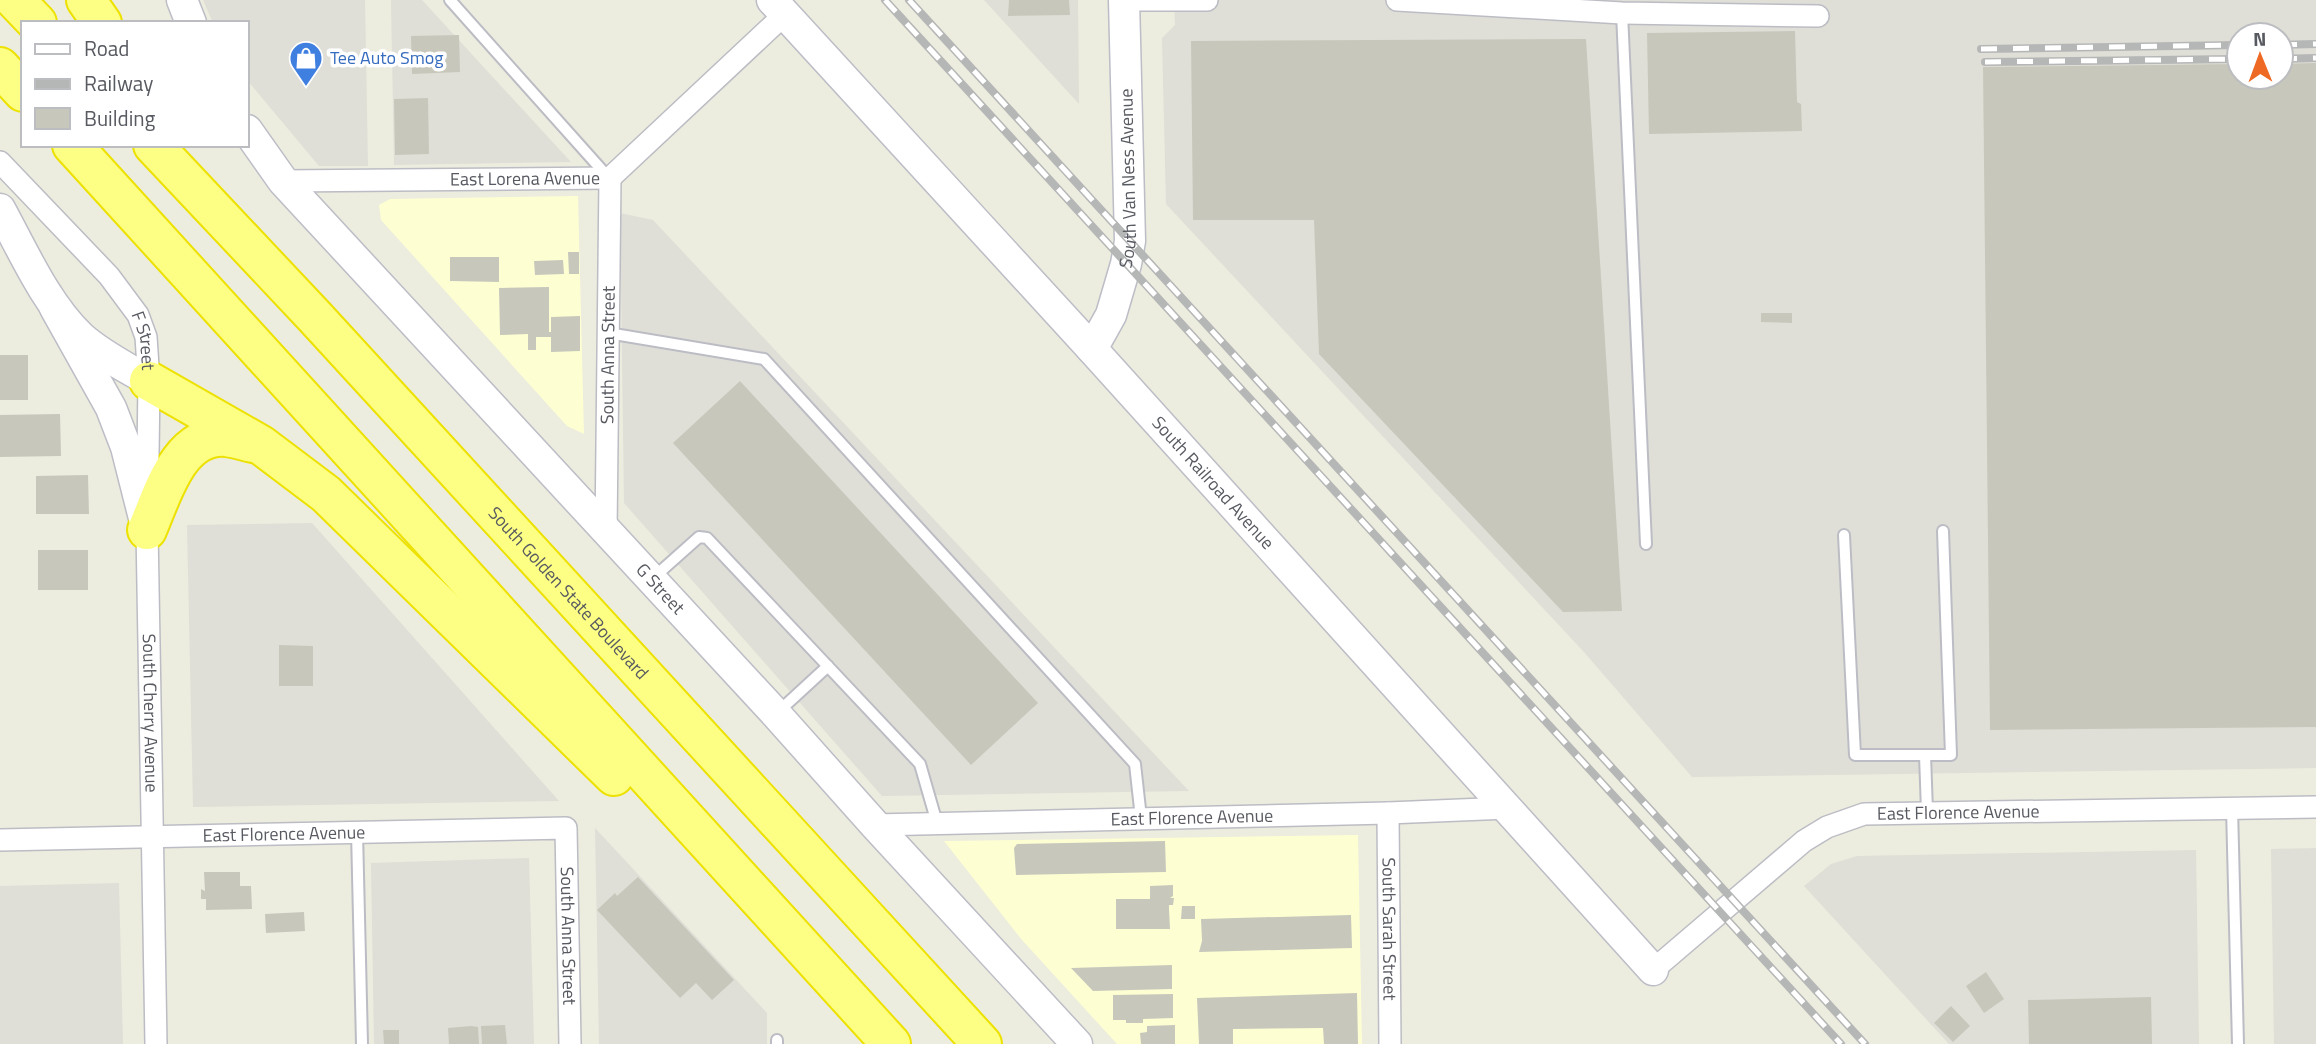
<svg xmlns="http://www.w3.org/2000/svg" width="2316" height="1044" font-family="'Titillium Web',sans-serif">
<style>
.commercial{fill:#fdffd2}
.industrial{fill:#dfdfd7;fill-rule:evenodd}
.building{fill:#c7c7bc}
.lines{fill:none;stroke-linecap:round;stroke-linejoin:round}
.lane-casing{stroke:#bcbdc4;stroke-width:14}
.street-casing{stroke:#bcbdc4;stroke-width:24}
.secondary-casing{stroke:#bcbdc6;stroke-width:33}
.highway-casing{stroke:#ece100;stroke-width:42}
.lane{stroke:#fff;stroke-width:10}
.street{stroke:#fff;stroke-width:21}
.secondary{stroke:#fff;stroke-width:30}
.highway{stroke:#fdff84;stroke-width:38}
.rail-casing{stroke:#b5b6b6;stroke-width:8}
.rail{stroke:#fff;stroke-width:5;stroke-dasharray:16;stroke-linecap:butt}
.labels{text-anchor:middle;stroke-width:7;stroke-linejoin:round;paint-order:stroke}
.shop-label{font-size:18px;fill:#366cbe;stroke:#fff;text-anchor:start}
.street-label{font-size:18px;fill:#585a61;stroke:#fff}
</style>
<rect width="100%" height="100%" fill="#ececdf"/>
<path class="commercial" d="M578,196l6,238 -17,-8 -186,-206 -2,-15 11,-6z
M1358,835l4,209h-245l-95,-104 -78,-99z"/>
<path class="industrial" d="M203,0h162l3,166h-49l-72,-86v-57h-34z
M391,0h31l149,162 -177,3z
M984,0h94l1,104z
M1174,0h1142v768l-624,9 -108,-125 -418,-448 -4,-166 13,-13zM2239,35h42v42h-42z
M620,213l33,7 536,571 -307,5 -258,-293z
M312,523l247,278 -366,6 -6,-282z
M595,828l172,185v31h-168z
M2316,848v196h-42l-3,-195z
M2196,850l3,194h-250l-145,-158 27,-22 26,-8z
M529,858l5,186h-160l-3,-181z
M119,883l4,161h-123v-158z"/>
<path class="building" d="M1009,0h60l1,15 -62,1z
M1795,31l2,71 4,2 1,27 -153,3 -2,-101z
M459,35l1,37 -48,2 -1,-38z
M1586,39l36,572 -59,1 -244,-258 -5,-134h-121l-2,-179z
M2316,63v664l-326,3 -7,-663 256,-3v13h42v-13z
M428,98l1,56 -34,1 -1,-56z
M568,252h11v22h-10z
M450,257h49v25l-49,-1z
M563,260l1,14 -29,1 -1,-14z
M549,287v45h2v-15l29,-1v35l-29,1v-15h-15v13h-8v-16l-28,1 -1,-47z
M1761,313h31v10l-31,-1z
M0,355h28v45h-28z
M740,381l298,322 -67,62 -298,-322z
M60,414l1,42 -61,1v-42z
M88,475l1,39h-53v-38z
M38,550h50v40h-50z
M279,645l34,1v40h-34z
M1165,841l1,31 -150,3 -2,-27 3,-4z
M204,872h36v14h11l1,23 -46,1v-11h-5v-10l4,2z
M638,877l96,103 -22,20 -16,-17 -16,15 -83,-88 18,-17 2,3z
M1173,885v11l-3,2h4l-1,7h-4v4l1,20h-54v-30h34v-13z
M1182,906h13v13h-14z
M304,912l1,19 -39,2 -1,-19z
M1351,915l1,33 -153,4 3,-11 -1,-22z
M1172,965v24l-79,2 -22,-23z
M1986,972l18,27 -20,14 -18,-27z
M1357,993l1,51h-34l-1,-16 -90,1v15h-34l-2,-46z
M1173,994v24l-30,1v4h-17v-3h-13v-25z
M2151,997l1,47h-123l-1,-44z
M1951,1006l19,20 -17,16 -19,-19z
M505,1025l2,19h-25l-1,-18z
M1175,1025v19h-34l-1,-11 7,-1v-6z
M471,1026l7,1 1,17h-30l-1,-16z
M383,1030h16v14h-15z"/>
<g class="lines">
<defs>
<path id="lane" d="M450,0l159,178
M1622,13l24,531
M608,333l156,26 371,405 6,54
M1844,535l11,220h70l2,56
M653,578l46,-41 8,1 213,226 17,59
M778,712l50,-46
M1925,755h26l-8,-224
M2232,808l6,236
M357,832l5,212
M777,1040v4"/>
<g id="street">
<path d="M1124,0h83"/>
<path d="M1397,0l225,13 196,3"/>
<path id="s1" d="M0,162l109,114 29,39 8,22 3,44 -2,149 9,514"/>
<path id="s2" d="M283,181l327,-3 175,-164"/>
<path id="s3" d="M606,532l4,-354"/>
<path id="s4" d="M1388,813l2,231"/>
<path id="s5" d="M875,825l513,-12 120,-5"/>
<path id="s6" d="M0,840l566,-12 4,216"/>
<path id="s7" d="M1653,970l151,-129 23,-14 37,-13 452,-7"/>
</g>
<g id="secondary">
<path d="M182,0l9,23"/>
<path id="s8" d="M772,0l320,349 561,621"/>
<path id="s9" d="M247,130l36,51 493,533 99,111 202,219"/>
<path d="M0,209c23,42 46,95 81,128 20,18 45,30 68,44"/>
<path d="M55,308l56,100 15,39 21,83"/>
<path id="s10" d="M1092,349l19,-34 15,-51 4,-23 -6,-241"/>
</g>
<g id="highway">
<path d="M15,0l22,23"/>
<path d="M86,0l16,23"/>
<path d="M0,67l23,25"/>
<path d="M72,145l819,899"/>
<path id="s11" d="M153,145l162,172 667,727"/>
<path d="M149,381l112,64 65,49 288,282"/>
<path d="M147,530c15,-34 31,-97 79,-93 9,1 18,4 27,6"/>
</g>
</defs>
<use href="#lane" class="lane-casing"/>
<use href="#street" class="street-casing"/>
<use href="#secondary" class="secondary-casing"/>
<use href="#highway" class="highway-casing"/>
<use href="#lane" class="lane"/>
<use href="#street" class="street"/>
<use href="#secondary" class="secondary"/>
<use href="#highway" class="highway"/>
<defs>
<path id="rail" d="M885,0l956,1044
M909,0l956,1044
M2281,45l35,-1
M1981,49l258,-4
M2281,59l35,-1
M1985,62l254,-3"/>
</defs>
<use href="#rail" class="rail-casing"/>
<use href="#rail" class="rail"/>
</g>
<defs>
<symbol id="shop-pin" viewBox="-11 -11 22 30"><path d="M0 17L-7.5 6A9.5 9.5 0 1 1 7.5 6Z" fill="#3f7fe0" stroke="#fff"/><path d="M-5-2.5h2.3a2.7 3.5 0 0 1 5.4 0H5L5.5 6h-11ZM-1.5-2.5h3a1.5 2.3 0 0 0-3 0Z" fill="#fff"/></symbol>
</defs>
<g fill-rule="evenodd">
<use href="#shop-pin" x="287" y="39" width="38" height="52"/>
</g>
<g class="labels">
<g class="shop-label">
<text x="330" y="64">Tee Auto Smog</text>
</g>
<g class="street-label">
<text dy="6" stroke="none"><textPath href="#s10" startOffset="178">South Van Ness Avenue</textPath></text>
<text dy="6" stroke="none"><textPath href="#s2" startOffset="242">East Lorena Avenue</textPath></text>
<text dy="6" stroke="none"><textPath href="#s1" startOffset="233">F Street</textPath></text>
<text dy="6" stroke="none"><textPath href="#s3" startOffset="177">South Anna Street</textPath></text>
<text dy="6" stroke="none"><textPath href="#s8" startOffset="654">South Railroad Avenue</textPath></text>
<text dy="6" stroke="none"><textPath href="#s9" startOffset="618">G Street</textPath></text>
<text dy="6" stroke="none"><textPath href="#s11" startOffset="611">South Golden State Boulevard</textPath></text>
<text dy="6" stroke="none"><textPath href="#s1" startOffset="606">South Cherry Avenue</textPath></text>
<text dy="6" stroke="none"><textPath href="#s7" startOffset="359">East Florence Avenue</textPath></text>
<text dy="6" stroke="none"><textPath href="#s5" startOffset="317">East Florence Avenue</textPath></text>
<text dy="6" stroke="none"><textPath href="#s6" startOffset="284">East Florence Avenue</textPath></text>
<text dy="6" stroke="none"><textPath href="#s4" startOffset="116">South Sarah Street</textPath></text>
<text dy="6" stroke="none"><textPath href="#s6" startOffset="674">South Anna Street</textPath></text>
</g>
</g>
<rect x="21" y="21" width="228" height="126" fill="#ffffff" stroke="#bcbdc0" stroke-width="2"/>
<rect x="35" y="44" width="35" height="10" fill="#ffffff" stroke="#bcbdc0" stroke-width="2"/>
<text x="84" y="56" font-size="21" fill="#585a61">Road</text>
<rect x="35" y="79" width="35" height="10" fill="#b5b6b6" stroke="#bcbdc0" stroke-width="2"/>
<text x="84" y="91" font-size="21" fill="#585a61">Railway</text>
<rect x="35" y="108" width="35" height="21" fill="#c7c7bc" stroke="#bcbdc0" stroke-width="2"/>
<text x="84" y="126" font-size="21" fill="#585a61">Building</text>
<g transform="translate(2260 56) rotate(359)"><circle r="33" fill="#ffffff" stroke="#bcbdc0" stroke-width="2"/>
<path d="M0-5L12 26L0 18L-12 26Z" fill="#ee6923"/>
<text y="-10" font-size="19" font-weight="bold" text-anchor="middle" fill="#585a61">N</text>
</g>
</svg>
